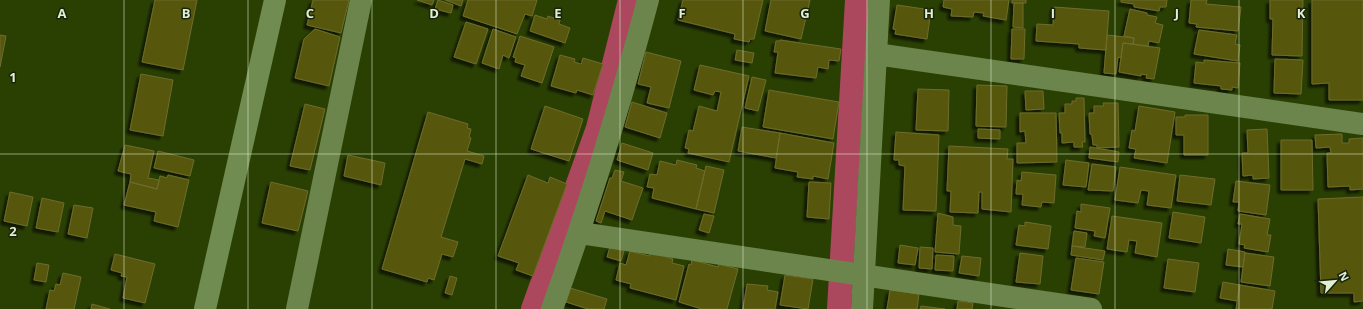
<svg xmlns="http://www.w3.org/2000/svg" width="1363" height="309" font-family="'Open Sans',sans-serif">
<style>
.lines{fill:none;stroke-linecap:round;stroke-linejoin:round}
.canal{stroke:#ac485e;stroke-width:24}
.building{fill:#575610;stroke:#6d6d2b;filter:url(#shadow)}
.street{stroke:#6b854c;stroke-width:22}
.secondary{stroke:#718c50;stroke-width:22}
.grid{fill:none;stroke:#e1f0d2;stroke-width:1;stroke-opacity:0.55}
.grid-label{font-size:13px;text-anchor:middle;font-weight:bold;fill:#e1f0d2;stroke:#19230c;stroke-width:3;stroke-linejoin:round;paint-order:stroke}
</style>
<defs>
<filter id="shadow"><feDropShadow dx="-3.5" dy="3.5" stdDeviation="1" flood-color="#0009"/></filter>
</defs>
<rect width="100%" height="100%" fill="#2a4003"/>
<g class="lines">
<path class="canal" d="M533,309l65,-181 32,-128
M839,309l18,-309"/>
</g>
<path class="building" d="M155,0h42l-14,70 -41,-8z
M313,0h36l-8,33 -34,-8z
M417,0h17l-2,5z
M438,0l15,5 -2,8 -16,-4z
M445,0h18l-2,6z
M468,0h69l-5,16 -7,-2 -8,20 -54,-18z
M683,0h80l-9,39h-4l-1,3 -15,-3 1,-5 -57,-14z
M771,0h39l-9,39 -36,-8z
M944,0h65l-3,20 -23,-4 1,-3 -10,-1 -1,5 -22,-1 1,-7 -9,-2z
M1012,0h14v3h-14z
M1121,0h46l-1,7h-6l-1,4 -25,-4v-3l-13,-2z
M1191,0h16l-1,4 35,3 -3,24 -42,-4 1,-3 -8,-1z
M1270,0h33l-1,56 -30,-1 1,-36h-3z
M1312,0h51v100h-34v-17l-17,1z
M1014,3h9v25l-10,-1z
M897,5l34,5 -4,29 -32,-5 1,-4 -3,-1z
M1054,7l55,4 -3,39 -27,-2v-4l-43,-3 1,-17 16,1z
M1130,9l17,4v2l10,2 -2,6 8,2 -4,18 -10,-2 -1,5 -15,-2 1,-6 -10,-2z
M535,15l12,4 1,-3 12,4 -1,4 11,4 -5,15 -35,-12z
M466,22l22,7 -12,35 -22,-7z
M315,29l25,8 -11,49 -34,-8 9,-39z
M493,29l23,8 -7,21 -6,-3 -4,14 -17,-6z
M1012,29h13l-1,30h-13z
M1199,30l38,5 -2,9 5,1 -2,16 -44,-7z
M0,35l6,1 -6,31z
M1107,35l27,3 -1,6 -10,-1 -2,15 -3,-1 -2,17 -12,-1z
M520,36l34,11 -12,36 -21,-7 4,-11 -10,-3 1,-4 -3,-1z
M780,40l61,9 -2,12 -10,-1 -1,9 -10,-2 -2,11 -41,-5 3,-21h-4l2,-11h4z
M1123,43l37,5 -6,31 -8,-1 1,-3 -6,-1v2l-22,-4z
M737,50l17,3 -2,10 -17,-3z
M646,52l35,9 -12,47 -22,-5 4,-16 -13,-3z
M560,55l15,4 -1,3 7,2 2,-6 20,6 -10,31 -16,-5 -1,3 -25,-7z
M1275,59l28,1 -2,34 -27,-1z
M1204,60l36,3 -2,25 -6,-1v3l-11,-1v-3l-27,-3 2,-21 8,1z
M700,65l49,11 -20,86 -41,-9 1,-4 -4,-1 4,-18 4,1 6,-25 18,5 4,-19 -6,-1 -2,4 -19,-5z
M141,74l32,6 -10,56 -33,-6z
M752,77l14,3 -8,31 -13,-3z
M977,85l30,1 -1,41 -30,-1z
M918,89l31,1 -1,41 -32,-1z
M769,90l70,12 -6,37 -70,-12z
M1025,91h18l1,18 -18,1z
M1076,98h8l1,44h-3l1,5h-9v-5l-12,1v-10h-2l-1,-20h6v-9h7v-3h4z
M632,102l35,11 -7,25 -35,-11z
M1103,103h15l1,44 -22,1v-3h-4l-1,-10 -2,-1 -1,-21h5v-7h10z
M305,104l20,5 -15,61 -20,-4z
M545,106l38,13 -14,42 -38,-12z
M1139,106l36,6 -8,51 -33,-5 2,-9 -7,-1 3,-18 3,1z
M428,112l40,12 -1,4 4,1 -2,8 2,1 -4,13 17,5 -2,8 -17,-5 -24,78 17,5 -5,15 -11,-3 -8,26 -6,-2 -1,4 -45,-13z
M1020,113h36l1,49 -40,1v-20h9l-1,-12 -5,1z
M1185,115h23v40h-24v-20h-8v-18h9z
M742,127l38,6 -4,25 -38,-7z
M978,129l22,1v9l-22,-1z
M1267,129l2,49 -16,1v-4l-10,1 -1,-23h6l-1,-23z
M896,132l43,3 -3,76 -33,-1 2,-44 -6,-1v-5h-5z
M780,133l54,10 -6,36 -15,-3v3l-16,-2 1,-5 -23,-4z
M1342,134v9h7v-4l14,-1v51l-13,1v-4l-22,1 -1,-34h4l-1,-6 -14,1 -1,-13z
M1281,140h31l1,50h-32z
M622,143l31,10 -5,17 -31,-10z
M125,145l29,6 -6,27 11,2 -2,9 -27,-7 1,-8 -13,-3z
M949,146l59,3 -1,10h6l-2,53 -29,-3v-17h-3l-1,21 -28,-1 1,-21h-4z
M1090,147l29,5 -1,10 -29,-4z
M158,151l36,9 -4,16 -36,-8z
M348,155l37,8 -4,22 -37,-9z
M677,160l20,5 -1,3 9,3 -9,38 -44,-11 2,-10 -7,-1 3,-13 7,1 3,-14 16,4z
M1066,160l23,3 -3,24 -23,-2z
M1092,164l24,3 -3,24 -25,-1z
M706,166l18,4 -10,43 -18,-4z
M1120,167l56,8 -5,33 -24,-3 2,-14 -8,-1 -3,13 -23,-3z
M615,170l9,2 -3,9 22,7 -11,32 -27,-9 -4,12 -5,-2 14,-43h2z
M1022,172l34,3 -2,28 -12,-1 -1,5 -19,-2 1,-11h-7l1,-14 4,1z
M168,175l21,5 -11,47 -24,-6 2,-9 -32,-7 6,-23 27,7 3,-13 7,2z
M528,175l20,8 2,-6 17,7 -34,92 -17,-6 3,-7 -21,-7z
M1180,175l35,4 -4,26 -34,-4z
M1236,181l34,4 -4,30 -28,-4 1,-9h-6z
M271,182l37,9 -10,40 -36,-8z
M809,182l22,1 -2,36 -22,-2z
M10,192l23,5 -6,29 -23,-5z
M1363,197v104l-9,1v-9h-33l-3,-94z
M42,198l22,5 -6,29 -22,-4z
M1081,204l29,4 -5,30 -11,-2 1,-5 -20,-3 2,-17 4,1z
M74,205l19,3 -6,30 -19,-4z
M1173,212l32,5 -4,26 -32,-5z
M938,213l15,4v8l8,1 -2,28 -24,-2z
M704,214l10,2 -5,17 -10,-3z
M1240,214l30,5 -3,16h4l-3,17 -24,-4 1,-3 -6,-1 3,-20h-4z
M1112,216l50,7 -5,34 -22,-4 2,-12 -8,-1 -2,12 -20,-3z
M1025,222l26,4 -3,23 -32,-4 3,-20 6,1z
M1074,231l13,2 -2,14 -13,-1z
M900,245l18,3 -3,17 -17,-2z
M1072,246l33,5 -2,9 -32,-5z
M610,247l14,4 -3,10 -14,-4z
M920,247l13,1 -1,21 -13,-1z
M1228,249l17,3 -2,15 -17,-2z
M630,251l19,5 2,-4 22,7 -1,4 12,3 -8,34 -46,-12 1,-4 -15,-4 4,-17 6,2z
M1020,253l23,3 -3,28 -24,-2z
M1245,253l29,4 -4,29 -29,-4z
M115,254l40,10 -10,39 -22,-5 4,-21 -6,-1 1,-3 -11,-3z
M936,255l18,1 -1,15 -18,-1z
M962,256l19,2 -2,18 -20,-3z
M1076,258l28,4 -5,32 -28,-4z
M1168,259l31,4 -4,29 -31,-4z
M692,260l26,7 1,-3 19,5 -11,40h-25l-23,-7 10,-38 2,1z
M37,263l12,2 -3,17 -12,-2z
M63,273l18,4 -7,32h-28l4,-19 4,1 2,-7 4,1z
M785,275l28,4 -5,30 -28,-4z
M450,276l7,2 -5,17 -7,-2z
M1223,282l17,3 -3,16 -17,-3z
M747,284l21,2 -1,4 11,2 -3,17h-32z
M1240,285l35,6 -3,18h-36z
M570,288l37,11 -3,10h-16l-22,-7z
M890,290l29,4 -2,15h-30z
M958,301l15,2 -1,6h-15z
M92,304l18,5h-19z
M921,306l24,3h-25z"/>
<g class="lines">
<path class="street" d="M876,54l487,70
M580,233l511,76
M297,309l64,-309
M552,309c37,-102 68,-204 96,-309
M862,309l17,-309"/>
<path class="secondary" d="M205,309l70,-309"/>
</g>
<path class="grid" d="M124,0v309M248,0v309M372,0v309M496,0v309M620,0v309M743,0v309M867,0v309M991,0v309M1115,0v309M1239,0v309M0,154h1363"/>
<g class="grid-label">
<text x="62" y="18">A</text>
<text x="186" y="18">B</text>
<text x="310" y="18">C</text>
<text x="434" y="18">D</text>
<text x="558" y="18">E</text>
<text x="682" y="18">F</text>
<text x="805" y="18">G</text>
<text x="929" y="18">H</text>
<text x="1053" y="18">I</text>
<text x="1177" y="18">J</text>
<text x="1301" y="18">K</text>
<text x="13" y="82">1</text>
<text x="13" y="236">2</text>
</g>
<g transform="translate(1335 281) rotate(63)" stroke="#19230c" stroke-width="3" paint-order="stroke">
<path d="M0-3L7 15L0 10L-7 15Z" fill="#e1f0d2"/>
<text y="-6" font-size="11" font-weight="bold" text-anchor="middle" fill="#e1f0d2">N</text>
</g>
</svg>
